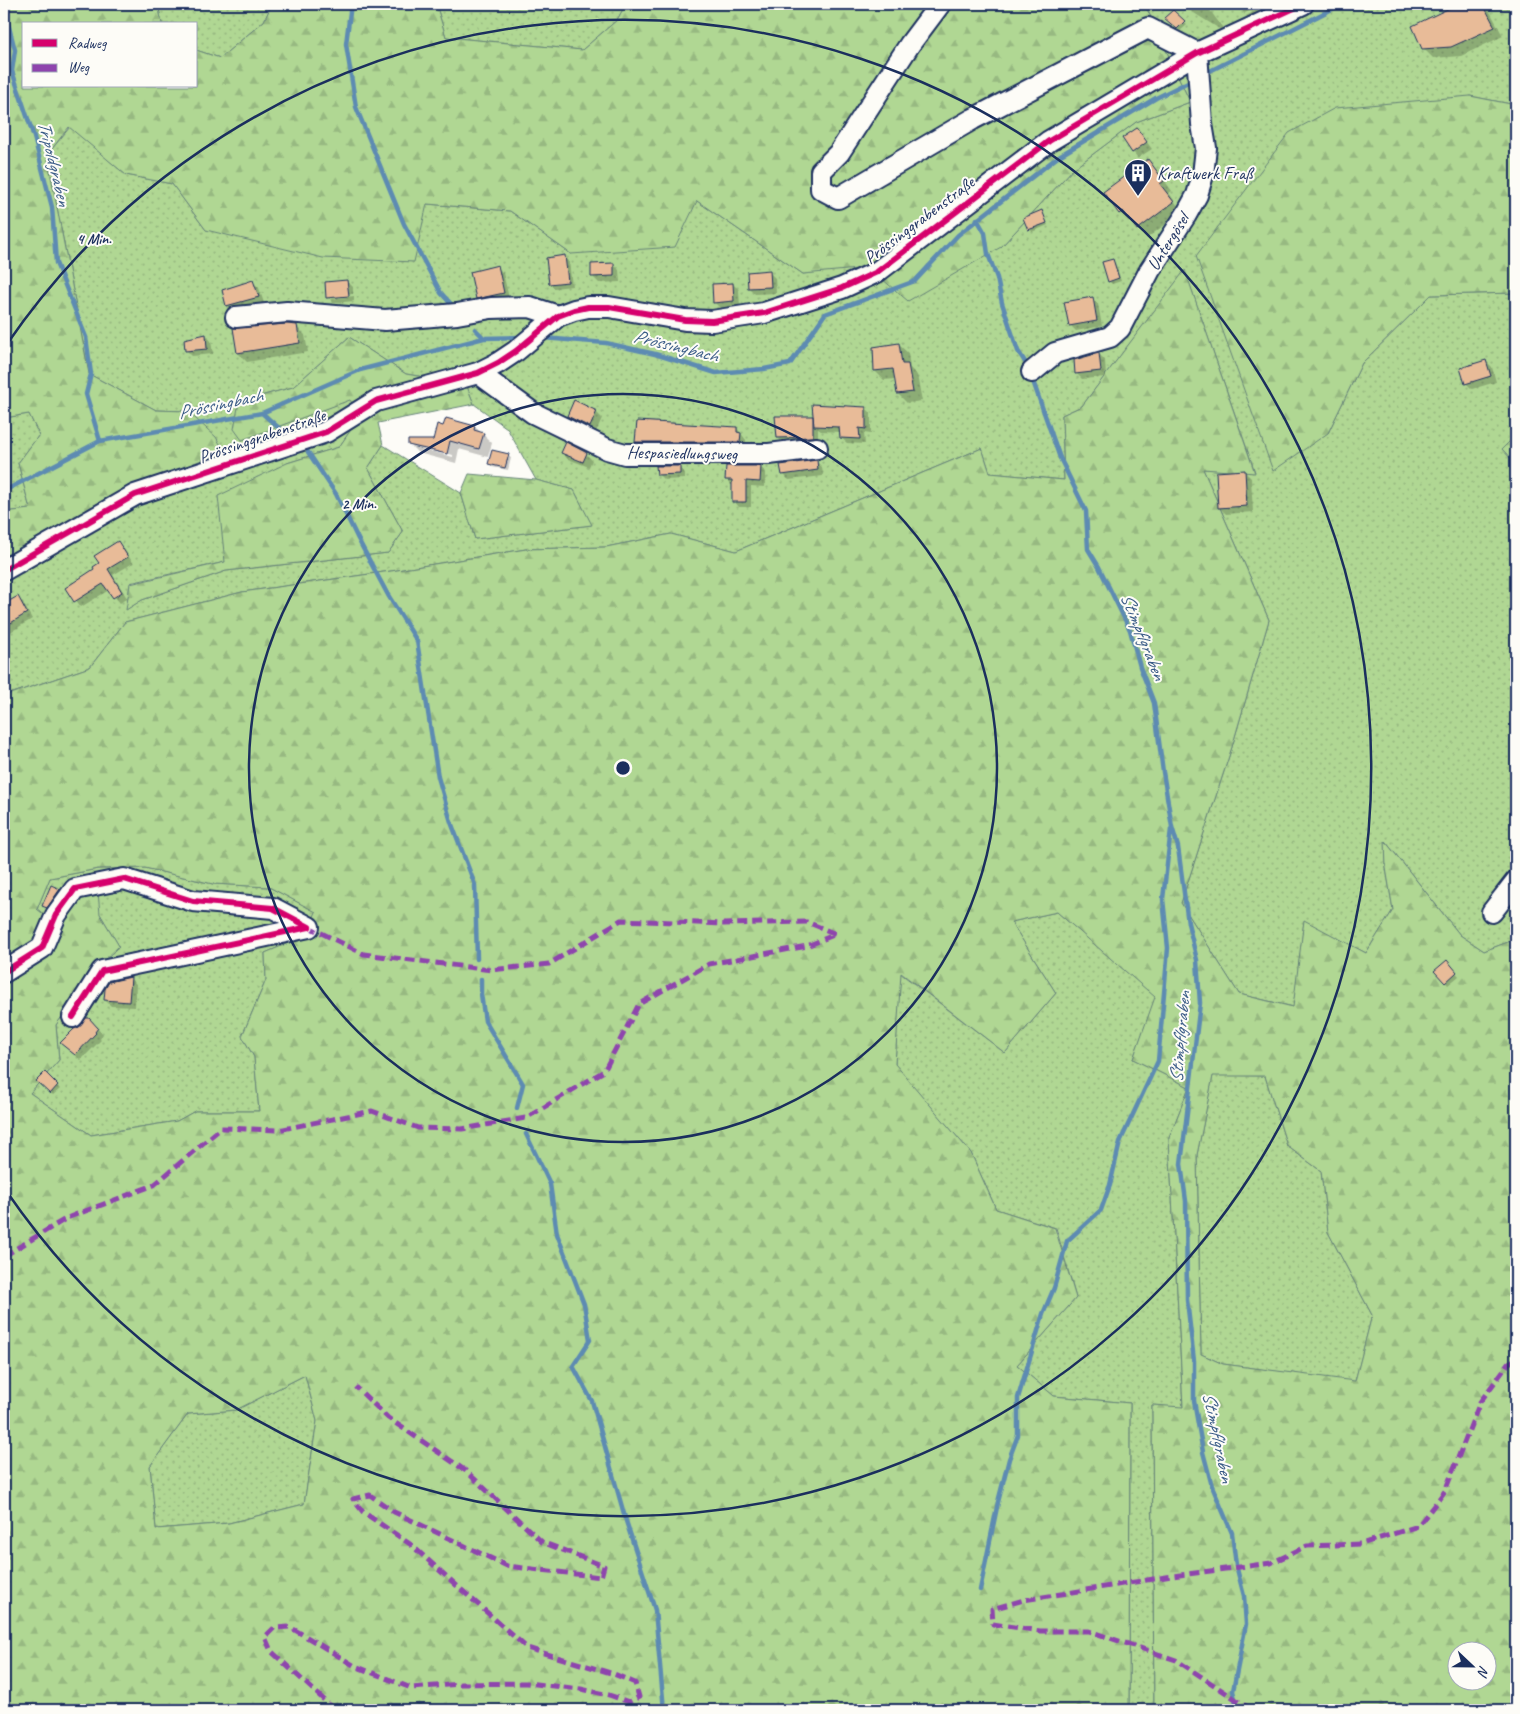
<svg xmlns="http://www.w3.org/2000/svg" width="1520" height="1714" font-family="Caveat,sans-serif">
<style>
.grass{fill:url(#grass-dots);stroke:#668378;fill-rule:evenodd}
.forest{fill:url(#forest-firs);stroke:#668378;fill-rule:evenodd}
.shadow{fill:#0003;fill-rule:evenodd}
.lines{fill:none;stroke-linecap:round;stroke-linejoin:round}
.stream{stroke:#5d8bb2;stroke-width:4.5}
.building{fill:#e8bb98;stroke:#1b2f5e}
.minor-casing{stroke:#1b2f5e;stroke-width:24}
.minor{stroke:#fdfcf7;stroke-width:20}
.quiet{stroke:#8e44ad;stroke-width:5;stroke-dasharray:10 5;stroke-linecap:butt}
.cycleway-casing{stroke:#fdfcf7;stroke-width:9}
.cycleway{stroke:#d6006c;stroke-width:6}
.ring{fill:none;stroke:#1b2f5e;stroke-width:2.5}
.labels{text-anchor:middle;stroke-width:4;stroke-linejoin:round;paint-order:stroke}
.poi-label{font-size:18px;fill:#1b2f5e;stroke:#fdfcf7;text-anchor:start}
.street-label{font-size:18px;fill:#1b2f5e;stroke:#fdfcf7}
.water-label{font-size:19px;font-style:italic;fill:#3c5d88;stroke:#fdfcf7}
.centre{fill:#1b2f5e;stroke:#fdfcf7;stroke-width:2.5}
.ring-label{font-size:15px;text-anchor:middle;font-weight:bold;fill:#1b2f5e;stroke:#fdfcf7;stroke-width:4;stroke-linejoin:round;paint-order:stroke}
</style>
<defs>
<pattern id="grass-dots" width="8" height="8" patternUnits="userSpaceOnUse" patternTransform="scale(1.25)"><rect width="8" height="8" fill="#b0d793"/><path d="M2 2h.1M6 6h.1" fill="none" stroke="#97b981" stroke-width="1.8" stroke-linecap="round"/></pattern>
<pattern id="forest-firs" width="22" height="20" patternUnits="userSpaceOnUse" patternTransform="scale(1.25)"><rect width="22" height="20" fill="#b0d793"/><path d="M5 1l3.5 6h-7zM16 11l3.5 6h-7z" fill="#97b981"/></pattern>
</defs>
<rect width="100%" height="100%" fill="#fdfcf7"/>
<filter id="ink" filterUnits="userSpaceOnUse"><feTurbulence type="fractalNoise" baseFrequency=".02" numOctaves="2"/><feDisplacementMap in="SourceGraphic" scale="10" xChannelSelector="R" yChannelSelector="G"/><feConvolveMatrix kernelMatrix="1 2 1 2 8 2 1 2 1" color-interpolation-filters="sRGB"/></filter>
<g filter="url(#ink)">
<path class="grass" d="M158,4h114l-8,17 -44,37 -24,-8v-26h-34z
M436,4h190l-9,16 -35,30 -136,-13z
M1143,4h373v101l-46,-9 -142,337 34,-70 69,-68 85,-2v142l-14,14 14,15v475l-32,12 -24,-16 -74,-93v26l7,42 -27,43 -62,-32 -10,86 -55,-13 -58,-91 51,-156 37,-127 -66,-151 52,3 -70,-201 -103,135 -20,9 2,65 -74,-7 -8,-25 -246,103 -65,-17 -65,13 -80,2 -135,22 -149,21 -117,30 -35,45 -86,29v-138l110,-63 110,-44 -37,-40 -31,-1 -67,-36 -42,-219 23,-28 56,48 46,9 34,46 221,-26 83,7 61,43 126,-53 106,73 198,-27 72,-78 63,-47 54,-20 -43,-93zM349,337l57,37 60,10 8,20 33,24 29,52 38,10 17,35 -116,14 -14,-46 -78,-48 -15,23 35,64 -15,21 -162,18 -84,29 -15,9 3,-26 95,-21 62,-99 52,-16 23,-32 -11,-16 -109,41 -3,-38 54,-15z
M29,414l10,21 -21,28 12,46 -26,3v-94z
M145,868l68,16 56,3 48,25 -12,24 -40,17 1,27 -24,56 12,21 5,54h-64l-18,10 -86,14 -61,-42 29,-33 -3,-35 39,-56 24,-23 -19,-32 -41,12 -22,-17 13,-31 48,-9z
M1057,912l99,85 -23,62 56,28 -20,51 14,270 -31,-3 2,305h-25l1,-307 -76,-7 -37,-31 59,-67 -20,-70 -60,-19 -25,-56 -76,-88 5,-92 105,80 51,-60 -45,-71z
M1213,1075l52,1 22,70 34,25 7,61 44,83 -17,67 -132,-18 -22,-10 -4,-199z
M305,1375l12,46 -13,83 -75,19 -73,6 -6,-63 38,-52 48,-4z"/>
<path class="forest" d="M4,4h154l4,20h-138v62h172v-36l24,8 44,-37 8,-17h164l10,33 136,13 35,-30 9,-16h517l4,5 43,93 -54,20 -63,47 -72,78 -93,54 -39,-33 -66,6 -106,-73 -22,46 -104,7 -61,-43 -83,-7 -13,58 -91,-4 -117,-28 -34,-46 -46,-9 -57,-48 -22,28 42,219 67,36 31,1 29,26 8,14 -110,44 -110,63v-46l26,-3 -12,-46 21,-28 -10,-21 -25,4z
M1470,96l46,9v188l-85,2 -69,68 -34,70 -55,38 -77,-215 93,-123 46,-25z
M1185,270l70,203 -52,-4 66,151 -37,127 -51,156 58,91 54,13 11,-87 62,33 27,-43 -7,-42 -1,-27 75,94 24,16 32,-12v771h-362l-2,-305 31,2 -14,-269 20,-51 -56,-28 22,-62 -98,-85 -46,10 45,71 -51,60 -104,-80 -6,91 76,89 25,56 59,19 21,70 -59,67 37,31 76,7 -1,307h-1125v-573h3l-3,-6v-435l86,-29 35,-45 117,-30 149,-21 135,-22 80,-2 65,-13 65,17 246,-103 8,25 74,7 -2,-65 20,-9zM145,868l68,16 56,3 47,25 -11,24 -40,17 1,27 -24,56 12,21 5,54h-64l-18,10 -86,14 -61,-42 29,-33 -3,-35 39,-56 24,-23 -19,-32 -2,-22 -26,-1 -13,35 -22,-17 13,-31 48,-9zM1213,1076h52l22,70 34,25 7,61 44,83 -17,66 -132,-17 -22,-10 -4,-199zM305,1375l12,46 -13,83 -75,19 -73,6 -6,-63 38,-52 48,-4zM1458,1652h30v30h-30z
M349,337l57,37 60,10 8,20 -96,19 5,22 -15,23 35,64 -15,21 -162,18 -84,29 -16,10 4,-26 95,-22 -7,-66 69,-33 52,-16 22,-32 -11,-15 -108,40 -8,-11 5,-27 54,-15z
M1516,435v29l-14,-15z
M469,474l67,6 38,10 18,35 -117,14 -14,-46z"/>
<path class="shadow" d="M1189,4h12l8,5 16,22h-2l-34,-21 -3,-3z
M1239,4h25l-19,9v2z
M1269,4h13l-32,16 -4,-4z
M1461,4h25l17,32 -42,20 -28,2 -10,-10 -9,-22z
M1173,11l14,14 -7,6 -14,-13z
M1137,129l15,20 -14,9 -5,-6z
M1148,161l9,9 15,21 -3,2 13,19 -35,26 -16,-17 -2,1 -9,-9z
M1041,212l7,13 -16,7 -7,-13z
M565,257l4,4 3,25 -18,2 -4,-4z
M1113,260l2,3 6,18 -9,3 -3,-3z
M613,264l6,6 1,12 -21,1 -6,-6z
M497,267l6,6 6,25 -26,6 -6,-6z
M769,272l6,6 1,15 -21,1 -6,-6z
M347,281l6,6v7l-22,2v3l23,-3v5l-20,2 -6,-6z
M253,282l6,6 5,15 -31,8 -6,-6z
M733,284l6,6 1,17 -20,1 -6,-6z
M1092,298l6,6 4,22 -26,5 -6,-6z
M296,326l9,9 3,17 -61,10 -9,-9 -4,-24z
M206,335l5,6 2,13 -21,2 -6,-6z
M898,344l10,9 2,15 7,7 5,26 -15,2 -9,-9 -2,-15 -12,1 -9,-9z
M1099,354l6,6 1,17 -24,2 -6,-6z
M1486,361l6,6 4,15 -24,7 -6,-6z
M574,402l22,10 6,6 -6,14 -22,-10 -6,-6z
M866,408l5,5v21l-7,-1 1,11 -18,-1 -6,-5v-6l-20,-1 -3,-2v13l-34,2 -6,-6 34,-21 2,3z
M475,427l17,16 -4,14 -29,-8 -3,14 -38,-10 -9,-9 25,-3zM422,449h7l24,6v2z
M737,428l9,12v8h-103l-6,-6z
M562,453l24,1 6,6 -3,7 -21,-8z
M508,456l3,2 -3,12 -16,-3 -2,-3z
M816,461l6,6 1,9 -34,4 -6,-6z
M679,467l6,6v6l-21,1 -6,-6z
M760,467l6,5 -1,15 -14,-1v21h-12l-5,-6v-16h-3l-5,-6z
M1245,472l6,6 2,34 -27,2 -6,-6z
M118,543l6,6 9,14 -20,12 14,23 -7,5 -11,-13 -28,17 -14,-19 29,-19z
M17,597l6,6 9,16 -28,17v-31z
M52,887l7,3 6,6 -15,16 -6,-6z
M1447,962l12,14 -11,9 -12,-14z
M130,978l6,6 -1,23 -24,-1 -6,-6z
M88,1020l15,14 -3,5 1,1 -20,20 -14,-12 13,-20z
M45,1074l15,15 -7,6 -15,-14z"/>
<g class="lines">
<path class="stream" d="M351,4l-5,40 10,63 48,117 37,69 11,12
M4,8l11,42 -3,21 22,66 18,70 4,56 30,74 5,37 -5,20 14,47
M1204,74l138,-70
M977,219l8,14 3,21 9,24 5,25 16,48 9,14
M475,329l9,9
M542,338l64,5 49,11 61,19 48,-4 26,-5 35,-50 90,-33 43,-46 101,-79 97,-58 38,-19
M1034,384l26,74 26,53 2,38 11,18 31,63 10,37 14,36 9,69 9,55 6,20 10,76 9,37 3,43 -19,161 5,37 1,99 7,61v40l9,51 9,34 20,47 4,32 8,31 2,28 -13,67 5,19
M262,413l26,23
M308,452l28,42 22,45 30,56 29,46 21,136 13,45 24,63 2,74
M4,491l96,-50 162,-28 98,-43 124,-32 38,-1
M481,979v15l4,27 38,63 -6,24
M526,1134l24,50 7,50 27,70 6,36 -17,26 19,35 34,120 29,89 9,100
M980,1590l18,-88 11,-43 9,-24v-37l25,-84 11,-26 13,-47 34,-31 9,-25 10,-43 38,-81 10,-113 -5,-49 8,-70"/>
</g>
<path class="building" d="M1458,4h25l12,23 -44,20 -29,2 -10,-23z
M1173,10l12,11 -8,8 -13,-11z
M1137,128l10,14 -15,11 -10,-15z
M1148,159l16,22 -4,3 14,18 -37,28 -14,-19 -4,3 -16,-22z
M1042,210l5,13 -19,7 -5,-12z
M565,255l3,27 -19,2 -3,-26z
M1113,259l6,19 -11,4 -6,-20z
M614,263v13l-23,1v-13z
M498,265l6,28 -28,6 -6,-27z
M770,270l1,17 -23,1 -1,-16z
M253,280l6,17 -33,9 -4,-16z
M347,280l2,16 -23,2 -1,-16z
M733,283l1,18 -21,2 -1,-19z
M1093,297l4,24 -28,5 -5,-24z
M287,324l10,1 3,18 -63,10 -4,-25z
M206,334l1,15 -22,2 -1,-12z
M899,343l3,21h6l5,28 -16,2 -4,-25 -19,2 -1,-24z
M1099,353l2,18 -26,3 -1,-14z
M1486,360l5,16 -26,8 -5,-16z
M574,400l23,11 -7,16 -23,-11z
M812,404l54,3v22l-7,-1 1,11 -20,-1 -1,-11 -25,-1z
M775,416h38v21l-36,1z
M446,418l29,8 -1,4 10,3 -5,16 -29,-8 -3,13 -39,-9v-5h25l4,-16 6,2z
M637,421l100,6v5l4,1 -1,9h-105z
M566,442l21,11 -4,9 -22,-9z
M492,450l17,4 -4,14 -17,-4z
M817,460l1,10 -36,5 -2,-10z
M656,466h24v8l-23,1z
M726,466h35l-1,16 -14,-1v21h-14v-22h-7z
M1245,470l2,36 -29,2 -2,-36z
M118,541l10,16 -20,12 14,23 -9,6 -10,-14 -29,18 -9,-14 29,-19 -1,-2 6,-4 -5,-7z
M18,596l9,17 -23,14v-23z
M51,885l9,4 -13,19 -5,-2z
M1447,960l10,12 -12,11 -11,-12z
M131,977l-2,25 -25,-2 1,-11 4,-7z
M86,1018h3l9,10 -3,4 1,1 -21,22 -15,-12 14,-14 5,-2z
M45,1072l13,13 -8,9 -14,-13z"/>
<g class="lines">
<defs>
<path id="minor" d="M940,4l-30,40 -71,109 -18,18v18l17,9 135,-79 175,-91 49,25 5,71 4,24 -3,27 -6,20 -11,20 -36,55 -30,58 -10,9 -55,16 -23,19
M236,317l51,-5 98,8 72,-6 34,-6 39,-1 28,9
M478,373l55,40 74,36 18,5h144l48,-6
M4,570l131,-75 191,-63 50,-31 102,-28 20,-10 18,-12 42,-35 16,-6 14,-3h21l76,13 27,1 52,-8 78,-25 35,-16 172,-131 148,-88 106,-49
M1492,912l24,-31
M4,972l38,-24 14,-33 19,-26 49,-10 69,22 80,7 36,19 -207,44 -29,46"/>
</defs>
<use href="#minor" class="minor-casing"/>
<use href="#minor" class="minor"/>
<path class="quiet" d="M4,1256l63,-38 87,-33 67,-57 57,2 94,-19 46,17 44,1 64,-11 78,-47 35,-67 70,-40 98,-18 29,-12 -29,-12 -83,2 -103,-4 -72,44 -58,6 -127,-16 -55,-27
M335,1710l-64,-59 -6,-14 9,-9 16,-1 65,39 56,22 50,-4 65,-1 55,6 28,6 20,7 10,-5 -4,-14 -21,-9 -87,-26 -117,-104 -47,-32 -10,-13 17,-4 24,17 113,54 94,11 3,-11 -62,-24 -76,-71 -78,-53 -32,-31
M1252,1710l-76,-50 -87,-29h-49l-47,-7 -1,-15 32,-9 148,-24 99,-13 36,-17 54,-2 57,-18 27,-35 35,-89 29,-39 7,-4
M1507,1710l9,-8"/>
<defs>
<path id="cycleway" d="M4,570l131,-75 191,-63 50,-31 102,-28 20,-10 18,-12 42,-35 16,-6 14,-3h21l76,13 27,1 52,-8 78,-25 35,-16 172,-131 148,-88 106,-49
M4,972l38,-24 14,-33 19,-26 49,-10 69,22 80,7 36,19 -207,44 -29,46"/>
</defs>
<use href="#cycleway" class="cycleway-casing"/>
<use href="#cycleway" class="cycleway"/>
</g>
</g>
<g class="ring">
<circle cx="623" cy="768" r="374"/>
<path d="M7 344A748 748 0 1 1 7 1192"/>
</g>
<defs>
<symbol id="building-pin" viewBox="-11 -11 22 30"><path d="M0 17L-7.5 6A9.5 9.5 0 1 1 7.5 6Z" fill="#1b2f5e" stroke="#fdfcf7"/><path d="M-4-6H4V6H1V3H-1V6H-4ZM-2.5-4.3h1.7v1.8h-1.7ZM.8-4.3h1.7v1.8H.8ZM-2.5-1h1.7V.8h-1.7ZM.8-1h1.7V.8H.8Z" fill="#fff"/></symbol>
</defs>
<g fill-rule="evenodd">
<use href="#building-pin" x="1122" y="157" width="32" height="43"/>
</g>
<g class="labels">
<g class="poi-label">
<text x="1157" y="179">Kraftwerk Fraß</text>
</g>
<g class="street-label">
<text transform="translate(919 220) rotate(-37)" y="6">Prössinggrabenstraße</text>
<text transform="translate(1168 242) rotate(-58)" y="6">Untergösel</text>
<text transform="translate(262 436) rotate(-19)" y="6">Prössinggrabenstraße</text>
<text transform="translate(682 453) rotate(1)" y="6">Hespasiedlungsweg</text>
</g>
<g class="water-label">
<text transform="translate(55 163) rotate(76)" y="7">Tripoldgraben</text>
<text transform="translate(676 345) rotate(14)" y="7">Prössingbach</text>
<text transform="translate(220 403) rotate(-12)" y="7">Prössingbach</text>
<text transform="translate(1144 636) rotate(68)" y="7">Stimpflgraben</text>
<text transform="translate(1179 1037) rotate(-85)" y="7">Stimpflgraben</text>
<text transform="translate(1219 1437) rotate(78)" y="7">Stimpflgraben</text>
</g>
</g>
<circle cx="623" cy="768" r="8" class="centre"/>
<g class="ring-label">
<text x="94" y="244">4 Min.</text>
<text x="359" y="509">2 Min.</text>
</g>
<rect width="1520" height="1714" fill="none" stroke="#fdfcf7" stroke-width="20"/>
<rect x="10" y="10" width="1500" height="1694" fill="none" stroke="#1b2f5e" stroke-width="2" filter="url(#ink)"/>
<rect x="22" y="22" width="175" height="65" fill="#fdfcf7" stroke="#a3aaba"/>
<rect x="32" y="39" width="25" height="8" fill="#d6006c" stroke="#a3aaba"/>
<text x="68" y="48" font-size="15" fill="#1b2f5e">Radweg</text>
<rect x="32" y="64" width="25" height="8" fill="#8e44ad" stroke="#a3aaba"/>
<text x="68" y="72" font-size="15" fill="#1b2f5e">Weg</text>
<g transform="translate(1472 1666) rotate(112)"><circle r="24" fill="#fdfcf7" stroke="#a3aaba"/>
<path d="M0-4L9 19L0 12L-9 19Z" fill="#1b2f5e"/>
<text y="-8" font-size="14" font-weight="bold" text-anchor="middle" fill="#1b2f5e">N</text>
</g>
</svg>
